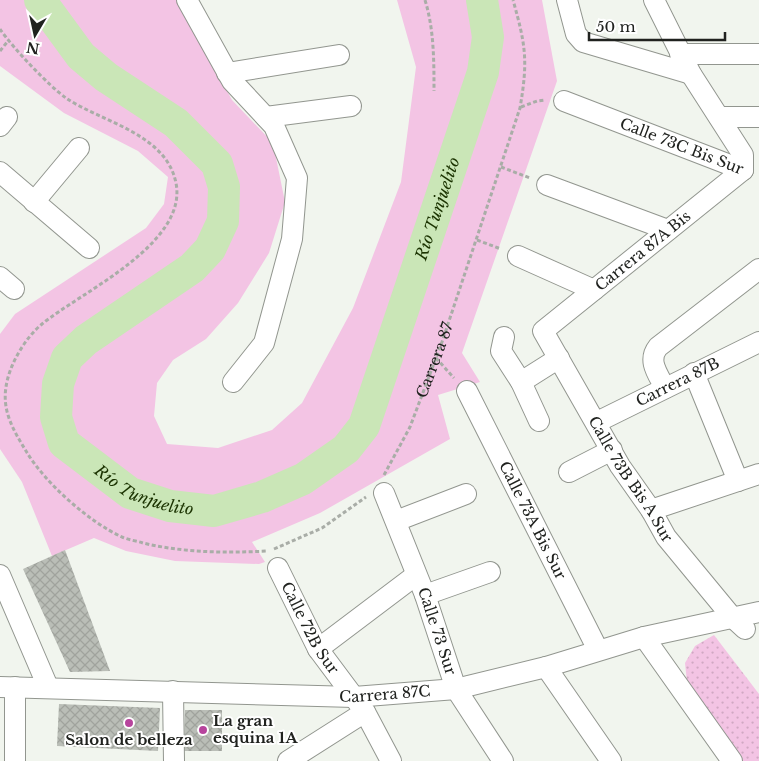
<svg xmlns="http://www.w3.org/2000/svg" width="759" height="761" font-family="'Libre Baskerville',serif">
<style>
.green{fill:#f3c4e4}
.park{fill:url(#park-dots)}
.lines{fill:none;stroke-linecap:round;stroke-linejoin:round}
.river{stroke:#cae6b7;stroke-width:32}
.building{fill:url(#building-cross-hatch)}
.minor-casing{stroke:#92968f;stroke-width:22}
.path{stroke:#a9ada7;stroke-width:3;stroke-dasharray:4 2.5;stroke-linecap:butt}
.minor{stroke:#fff;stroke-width:20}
.poi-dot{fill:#b7449d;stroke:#fff;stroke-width:2}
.labels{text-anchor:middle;stroke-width:4;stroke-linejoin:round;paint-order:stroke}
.street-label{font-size:15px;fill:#20221f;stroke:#fff}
.poi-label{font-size:15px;font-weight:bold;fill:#20221f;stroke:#fff;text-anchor:start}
.water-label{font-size:16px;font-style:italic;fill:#1b3301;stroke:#fff}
</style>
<defs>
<pattern id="park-dots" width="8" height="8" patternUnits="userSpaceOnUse" patternTransform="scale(1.25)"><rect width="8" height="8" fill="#f3c4e4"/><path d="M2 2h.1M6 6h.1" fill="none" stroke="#d0a8c3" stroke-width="1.8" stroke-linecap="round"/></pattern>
<pattern id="building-cross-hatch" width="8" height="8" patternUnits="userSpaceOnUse" patternTransform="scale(1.25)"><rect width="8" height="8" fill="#babeb7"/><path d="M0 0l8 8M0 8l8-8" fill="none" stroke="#a0a39d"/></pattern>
</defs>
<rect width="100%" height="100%" fill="#f1f5ee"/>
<path class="green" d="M0,0h177l55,100 41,43 12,59 -16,51 -31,50 -32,36 -33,21 -16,23 -3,33 13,28 51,4 54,-18 30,-27 51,-95 48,-126 15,-115 -19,-67h145l15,81 -95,272 18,29 -42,13 12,44 -130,74 -68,29 13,20 -6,2 -84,-3 -49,-10 -32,-13 -42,18 -30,-74 -22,-33v-115l15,-20 131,-86 18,-24 4,-27 -30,-26 -74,-38 -64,-47z"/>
<path class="park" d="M714,635l45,59v67h-16l-56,-79 -2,-19 10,-17z"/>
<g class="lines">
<path class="river" id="s1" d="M40,0l41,56 25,21 70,46 41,41 7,23 -1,34 -13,28 -18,19 -106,72 -19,18 -9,26 -2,33 8,26 66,50 40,13 44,5 48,-14 41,-18 43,-30 18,-23 119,-354 5,-35 -6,-37"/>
</g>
<path class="building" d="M65,550l45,121 -40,1 -47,-103z
M59,704l101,4 -2,43 -101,-5z
M185,710h37v41h-38z"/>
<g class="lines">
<defs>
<g id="minor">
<path d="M187,0l45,81 42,45 23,52 -5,61 -28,104 -31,39"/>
<path d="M567,0l9,34 7,8 108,32"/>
<path d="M654,0l37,74 52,81v15"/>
<path d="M680,54h79"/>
<path d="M227,73l112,-18"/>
<path id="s3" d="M564,101l179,69"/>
<path d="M266,117l85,-11"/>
<path d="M719,117h40"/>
<path d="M0,126l7,-9"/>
<path id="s4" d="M743,170l-200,161 77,135 31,44 15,27 66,80 13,12"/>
<path d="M0,172l89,76"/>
<path d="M547,185l121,45"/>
<path d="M34,202l45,-54"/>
<path d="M518,256l76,34"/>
<path d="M0,277l14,12"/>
<path d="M504,337l-3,14 20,31 18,39"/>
<path d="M694,373l44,108"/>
<path d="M521,382l38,-24"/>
<path d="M665,388c-7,-14 -18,-27 -7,-41l101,-78"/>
<path id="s5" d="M467,391l131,259"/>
<path id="s6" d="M597,422l162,-80"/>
<path d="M569,472l43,-22"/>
<path id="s7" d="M384,493l41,102 31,94 47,72"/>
<path d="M651,510l108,-36"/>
<path d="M396,521l70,-27"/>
<path id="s8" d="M278,568l40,81 47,63 26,49"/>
<path d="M0,575l48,112"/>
<path d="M425,595l65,-23"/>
<path d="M644,637l88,124"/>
<path d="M318,649l98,-74"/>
<path d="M546,667l65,94"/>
<path id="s9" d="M0,687l354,10 102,-8 90,-22 98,-30 115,-25"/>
<path d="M173,691l1,70"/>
<path d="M15,761v-74"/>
<path d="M288,761l77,-49"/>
</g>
</defs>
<use href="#minor" class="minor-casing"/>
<g class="path">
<path d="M425,0c9,29 9,61 9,91"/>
<path d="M0,29c12,18 49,57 66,69 35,24 100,35 110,85 12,61 -95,109 -134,141 -17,14 -33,41 -36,63 -4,25 8,44 20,64 19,32 63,71 96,86 7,3 15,4 21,6 42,10 83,10 125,8"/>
<path d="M0,51l8,-10"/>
<path d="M521,107l16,-6 8,-1"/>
<path d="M501,167l29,11"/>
<path d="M477,240l24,9"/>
<path d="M436,358l18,20"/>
<path id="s2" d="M384,475l26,-48 32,-85 78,-234c8,-47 6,-62 -7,-108"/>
<path d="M274,549l48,-21 44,-31"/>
</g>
<use href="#minor" class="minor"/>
</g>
<g class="poi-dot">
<circle cx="129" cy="723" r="5"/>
<circle cx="203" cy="730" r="5"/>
</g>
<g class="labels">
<g class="street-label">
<text dy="5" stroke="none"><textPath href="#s3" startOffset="126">Calle 73C Bis Sur</textPath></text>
<text transform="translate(643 251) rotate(-39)" y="5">Carrera 87A Bis</text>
<text dy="5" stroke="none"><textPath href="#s2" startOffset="126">Carrera 87</textPath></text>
<text dy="5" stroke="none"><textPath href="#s6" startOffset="90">Carrera 87B</textPath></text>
<text dy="5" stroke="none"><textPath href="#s4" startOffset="429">Calle 73B Bis A Sur</textPath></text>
<text dy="5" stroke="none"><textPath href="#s5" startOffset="145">Calle 73A Bis Sur</textPath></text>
<text dy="5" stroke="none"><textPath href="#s8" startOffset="68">Calle 72B Sur</textPath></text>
<text dy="5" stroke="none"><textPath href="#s7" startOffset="148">Calle 73 Sur</textPath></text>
<text dy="5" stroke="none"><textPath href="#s9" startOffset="385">Carrera 87C</textPath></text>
</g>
<g class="poi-label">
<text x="213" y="726">La gran<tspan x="213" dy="17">esquina 1A</tspan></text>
<text x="129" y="745" text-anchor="middle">Salon de belleza</text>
</g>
<g class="water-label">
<text dy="6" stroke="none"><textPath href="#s1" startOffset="1176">Río Tunjuelito</textPath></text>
<text dy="6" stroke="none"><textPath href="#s1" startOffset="696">Río Tunjuelito</textPath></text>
</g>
</g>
<g transform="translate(35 35) rotate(189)" stroke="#ffffff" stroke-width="4" paint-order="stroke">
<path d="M0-4L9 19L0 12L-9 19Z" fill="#20221f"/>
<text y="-8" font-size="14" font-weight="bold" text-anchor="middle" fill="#20221f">N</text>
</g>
<path d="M589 32v8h136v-8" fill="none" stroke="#20221f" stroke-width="2.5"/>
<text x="596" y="32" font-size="15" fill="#20221f" stroke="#ffffff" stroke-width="4" paint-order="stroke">50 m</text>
</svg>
